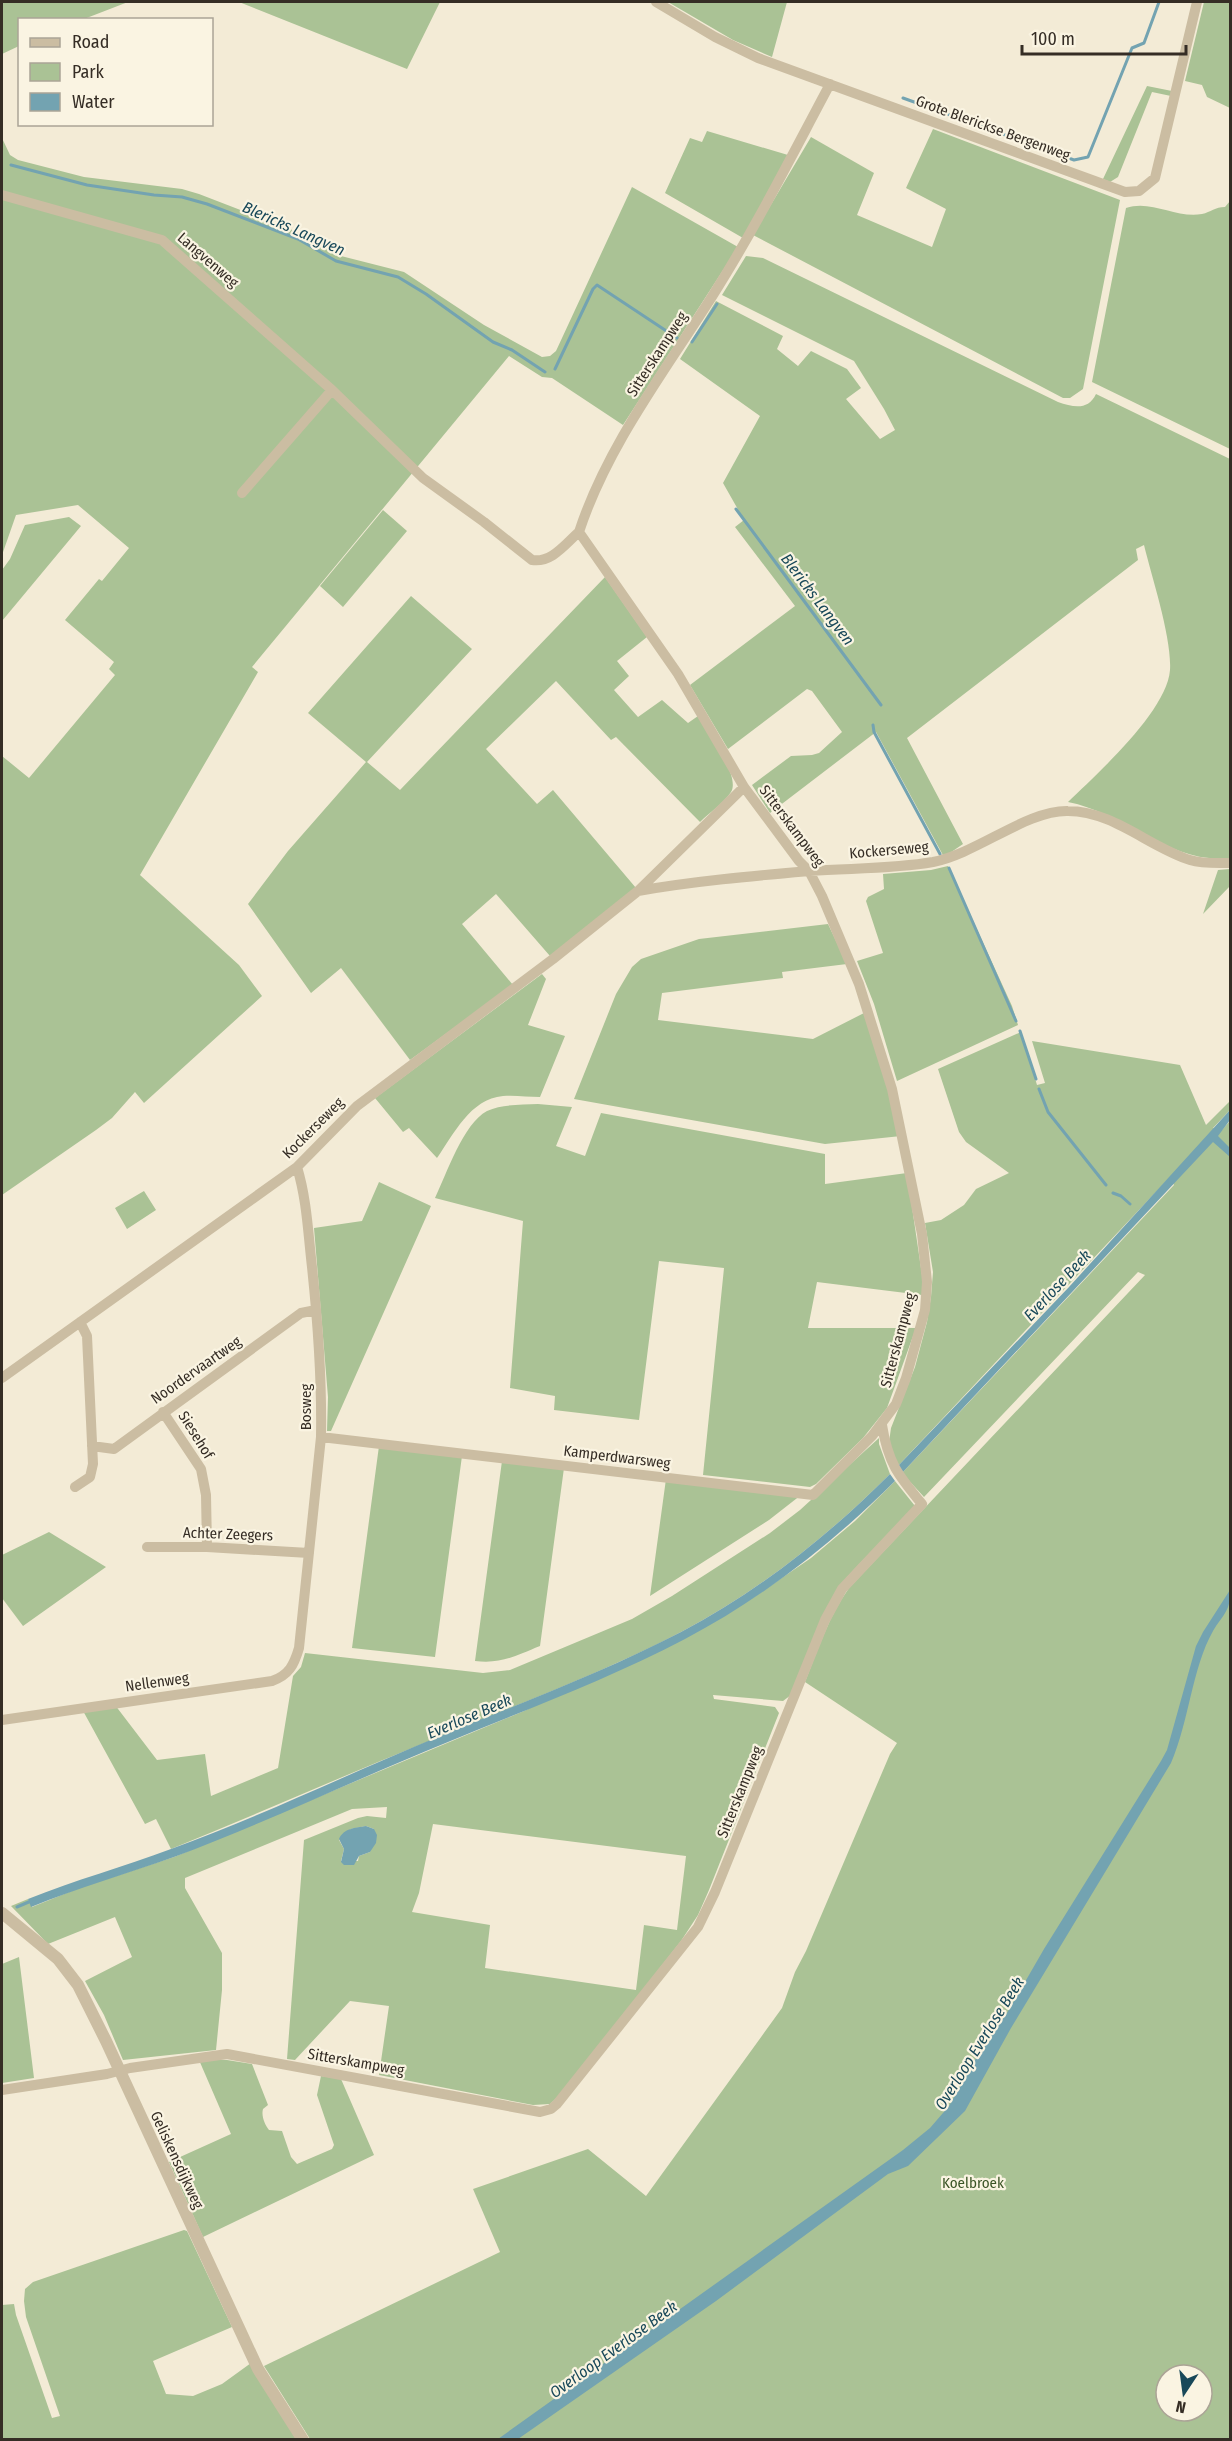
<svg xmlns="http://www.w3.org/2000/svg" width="1232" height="2441" font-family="'Fira Sans Condensed',sans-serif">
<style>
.green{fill:#aac295;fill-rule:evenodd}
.water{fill:#73a3b1}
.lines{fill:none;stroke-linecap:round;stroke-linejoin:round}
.stream{stroke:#73a3b1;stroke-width:3}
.minor{stroke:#cbbda2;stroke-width:10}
.tertiary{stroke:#cbbda2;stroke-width:12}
.labels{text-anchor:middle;stroke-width:4.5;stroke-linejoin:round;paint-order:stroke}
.street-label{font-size:15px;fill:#352d25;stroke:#faf4e2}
.park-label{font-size:15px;fill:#3b5527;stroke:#faf4e2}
.water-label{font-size:16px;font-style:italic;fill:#184859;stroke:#faf4e2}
</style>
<rect width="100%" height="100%" fill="#f3ebd6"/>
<path class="green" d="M2,2h126l-44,17 -64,1 -1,26 -17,8z
M239,2h201l-33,67z
M668,2h119l-15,55 -39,-17z
M1204,2h26v106l-23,-11 -5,-12 -17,-4z
M1147,86l25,5 -1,5 -19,-4 -34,85 -8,5 -7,-3z
M933,129l187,71 -37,189 -13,9h-7l-310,-163 58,-98 63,36 -17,42 75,32 14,-38 -40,-21z
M707,131l81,24 -45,83 -78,-45 25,-55 12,4z
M2,138l8,17 8,5 66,17 98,12 17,5 101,39 41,23 63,16 80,53 58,32 8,-1 6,-5 76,-164 106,60 -115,178 -71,-47 -10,-1 -33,-21 -257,311 6,5 -118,203 99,90 23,31 -118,107 -9,-11 -23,26 -16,12 -94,65v-439l27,22 86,-103 -6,-6 5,-7 -49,-42 34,-41 3,2 27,-33 -51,-43 -62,10 -14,40z
M1230,201v248l-138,-67 34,-174c25,-9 51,11 76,6 9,-2 13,-7 23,-7z
M746,256l17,2 295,144c15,5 30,9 38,-8l134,65v399c-59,7 -105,-45 -162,-56 30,-29 99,-91 102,-132 2,-32 -18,-92 -26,-125l-8,4 2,11 -231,178 56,106 -19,13 -68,-125 -106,81 -18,-28 39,-29 21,-1 7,-2 23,-21 -30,-41 -5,-2 -79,60 -38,-64 105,-79 -60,-79 9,-7 -21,-37 37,-67 -80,-57 36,-58 67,35 -6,13 21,17 13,-15 36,18 14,19 -15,11 34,40 15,-9 -11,-21 -30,-48 -132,-66z
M383,510l24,21 -64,76 -23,-21z
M69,517l12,9 -79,95v-51l8,-11 15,-34z
M605,577l42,60 -30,24 12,15 -15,14 24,27 24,-17 26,23 10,-7c9,15 43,60 33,76 -7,11 -22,21 -31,30l-84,-85 -5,3 -55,-59 -70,68 51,55 16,-14 83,98 -86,68 -54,-62 -34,30 51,61 -103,75 -69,-92 -30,25 -63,-89 40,-53 78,-89 -58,-49 103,-117 61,53 -105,113 33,28z
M948,866l64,140 6,19 -121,56 -23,-77 -17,-43 26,-8 -17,-52 2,-4 16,-8 -1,-15 48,-4z
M1230,869v17l-27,28 15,-44z
M828,924l19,40 -65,8 1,6 -121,15 -4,27 155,19 53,-27 35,124 -76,8 -251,-45 42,-105 16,-27 9,-8 58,-20z
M542,974l4,5 -18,46 37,11 -25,61c-12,0 -25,-2 -37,-1 -33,3 -49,38 -66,62l-28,-30 -6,4 -28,-34z
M1021,1032l16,53 8,-2 -13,-42 148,24 26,60 24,-24v9l-17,18 9,2 7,-8 1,2v1315h-920l-46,-73 236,-114 -27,-63 115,-40 58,47 136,-188 13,-36 11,-21 84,-197 7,-11 -92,-61c13,-33 24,-66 44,-94l296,-313 -7,-3 -214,225 -22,-24 272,-288 -4,-8 -273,290 -8,-25 2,-14 24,-61 12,-45 4,-25 2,-25 -8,-49 16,-3 23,-15 12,-16 33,-16 -43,-31 -7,-10 -21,-63zM1166,2375h36v36h-36z
M538,1104l34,3 -16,39 29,10 16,-43 224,41v30l82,-11 15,102v20l-105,-13 -9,46h108l-29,80 -24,30 -47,46 -6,3 -107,-12 21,-207 -65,-7 -20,159 -85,-10 1,-14 -45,-8 13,-167 -88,-23c12,-25 28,-74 52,-87 15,-7 34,-6 51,-7z
M379,1182l52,24 -100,225h-4l1,-34 -14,-169 48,-7z
M144,1191l12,19 -29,19 -12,-21z
M879,1438v6l11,30c-62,62 -131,117 -209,158 -83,43 -172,76 -259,112 -84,34 -167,71 -251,105l-15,-30 -11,5 -63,-115 33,-4 42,55 48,-6 6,42 67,-28 15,-92 8,-9 4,-14 178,20 27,-3 122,-51 40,-23 98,-63 30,-23z
M379,1446l83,10 -27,201 -83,-9z
M502,1461l62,7 -24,178c-25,10 -38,18 -65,15z
M666,1479l135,16 -32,25 -119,76z
M895,1481l20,25 -68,71 -56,118 -8,6 -70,-6 1,4 61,8 4,6 -70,177 -11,25 -17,26 -119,152 -12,11 -17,1 -154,-30 10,-69 -39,-5 -55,59 -8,-1 17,-219 54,-22 9,-2 19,2 1,-11 -35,2 -167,69v10l37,65v37l-6,60 -93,10 -19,-45 -19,-34 47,-24 -17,-40 -67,27 -37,-38 17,-7 4,8 47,-19 95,-31 350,-146 230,-114 57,-39 44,-37zM433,1824l253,32 -9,74 -33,-5 -8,65 -151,-22 5,-43 -78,-13 7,-19zM366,1826l8,3 -4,23 -11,4 -1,5h-17l3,-12 -5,-9 12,-11z
M49,1532l57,35 -83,59 -21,-28v-43z
M19,1957l15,121 -32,5v-119z
M205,2059l22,1 25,4 16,41 -5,4c-2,7 2,16 6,21l13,1 9,26 6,7 35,-15 2,-4 -17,-50 4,-19 20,3 33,76 -171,82 -34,-75 62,-28 -32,-74z
M184,2230l3,1 45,96 -79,34 13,33 27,2 29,-12 29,-21 46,76h-295v-134l12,-1 2,11 36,103 8,-2 -34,-99 -2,-16 1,-12 8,-7z"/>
<path class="water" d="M1230,1110v10l-12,16 12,12v9l-17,-15 -311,331 -5,-6 172,-180z
M890,1474l5,7c-62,62 -132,117 -210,158 -76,40 -158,70 -237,103 -91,37 -181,80 -274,115 -48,17 -96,31 -143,50l-3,-8c47,-19 95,-32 143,-50 91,-33 179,-76 269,-113 81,-33 164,-64 241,-104 78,-41 147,-96 209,-158z
M1230,1590c1,21 -7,24 -17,41 -21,37 -24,91 -42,132l-160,265 -46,83 -57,55 -20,8 -172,127 -198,138h-20l405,-289 27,-22 19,-22 30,-53 28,-40 37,-64 117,-188 6,-11 29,-104 7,-14z
M366,1826l8,3 3,6 -1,8 -6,9 -11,4 -5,9h-10l-3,-3 3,-13 -5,-10c5,-11 16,-11 27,-13z"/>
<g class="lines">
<path class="stream" d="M903,98l171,62 14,-3 44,-109 12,-5 15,-41
M11,165l76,20 67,10 28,2 25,7 91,35 38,22 62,16 28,17 67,48 19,8 33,22
M692,342l25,-38
M555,369l38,-80 4,-4 80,53
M736,509l145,196
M873,725l1,7 66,122
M949,868l67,153
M1020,1031l16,48
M1039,1089l9,23 58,73
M1113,1193l8,3 9,8
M17,1907l14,-6"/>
<path class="minor" d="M656,2l59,35 43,21 367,134 14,-1 16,-13 42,-176
M2,195l160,45 170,150 91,88 61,44 48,38c20,3 33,-16 47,-28
M242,493l90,-103
M579,532c28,-86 86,-161 134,-237 43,-68 79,-140 117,-211
M638,891c57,-10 115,-15 172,-20 41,-3 83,-2 123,-9 45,-9 94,-52 135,-51 45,0 81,36 122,49 13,4 27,3 40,3
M2,1378l295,-211 60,-61 196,-147 85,-68 106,-104
M163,1412l38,57 5,26 1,52
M321,1437l492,58 59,-59 24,-32 10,-26 19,-68 2,-28 -5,-48 -30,-145 -33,-105 -37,-88 -13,-25 -10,-10 -55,-74 -66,-113 -99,-142
M92,1446l22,3 187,-136 15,-3
M75,1487l15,-10 3,-13 -6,-128 -7,-14
M147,1547h60l102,6
M2,1720l270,-39c17,-6 22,-16 27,-33l22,-211c1,-57 -3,-113 -9,-170 -4,-34 -5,-67 -15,-100
M2,2090l105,-16 23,-6 97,-14 313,58 11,-3 6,-5 141,-177 17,-35 110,-272 17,-31 80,-85c-24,-29 -34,-41 -40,-79"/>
<path class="tertiary" d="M2,1913l56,46 20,26 28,56 152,328 45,71"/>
</g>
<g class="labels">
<g class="street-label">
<text transform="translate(993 128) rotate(20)" y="5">Grote Blerickse Bergenweg</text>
<text transform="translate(208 260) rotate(41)" y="5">Langvenweg</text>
<text transform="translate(657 354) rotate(-57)" y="5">Sitterskampweg</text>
<text transform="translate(792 826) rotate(53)" y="5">Sitterskampweg</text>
<text transform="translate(889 850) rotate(-5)" y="5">Kockerseweg</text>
<text transform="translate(313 1128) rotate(-45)" y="5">Kockerseweg</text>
<text transform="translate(898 1340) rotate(-75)" y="5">Sitterskampweg</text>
<text transform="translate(196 1370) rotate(-35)" y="5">Noordervaartweg</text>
<text transform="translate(306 1407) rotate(-90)" y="5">Bosweg</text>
<text transform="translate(196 1435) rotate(58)" y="5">Siesehof</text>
<text transform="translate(617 1457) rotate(7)" y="5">Kamperdwarsweg</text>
<text transform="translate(228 1534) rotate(2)" y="5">Achter Zeegers</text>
<text transform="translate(157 1682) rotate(-8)" y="5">Nellenweg</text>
<text transform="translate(740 1792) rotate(-68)" y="5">Sitterskampweg</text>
<text transform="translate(356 2062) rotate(10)" y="5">Sitterskampweg</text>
<text transform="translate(177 2160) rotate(65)" y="5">Geliskensdijkweg</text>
</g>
<g class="park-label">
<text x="973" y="2188">Koelbroek</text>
</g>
<g class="water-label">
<text transform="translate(294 228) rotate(24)" y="6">Blericks Langven</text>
<text transform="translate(818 599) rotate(53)" y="6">Blericks Langven</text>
<text transform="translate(1057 1285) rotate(-47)" y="6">Everlose Beek</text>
<text transform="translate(469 1716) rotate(-23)" y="6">Everlose Beek</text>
<text transform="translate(979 2043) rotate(-58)" y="6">Overloop Everlose Beek</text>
<text transform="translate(613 2349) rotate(-36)" y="6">Overloop Everlose Beek</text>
</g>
</g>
<rect width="1232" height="2441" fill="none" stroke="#352d25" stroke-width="6"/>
<rect x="18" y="18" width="195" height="108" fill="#faf4e2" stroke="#aba496" stroke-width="1.5"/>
<rect x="30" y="38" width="30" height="9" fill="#cbbda2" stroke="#aba496" stroke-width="1.5"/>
<text x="72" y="48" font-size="18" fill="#352d25">Road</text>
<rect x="30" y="63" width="30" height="18" fill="#aac295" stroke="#aba496" stroke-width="1.5"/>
<text x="72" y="78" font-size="18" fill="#352d25">Park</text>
<rect x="30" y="93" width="30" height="18" fill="#73a3b1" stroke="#aba496" stroke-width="1.5"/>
<text x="72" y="108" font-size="18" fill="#352d25">Water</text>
<g transform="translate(1184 2393) rotate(193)"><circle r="28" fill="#faf4e2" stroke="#aba496" stroke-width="1.5"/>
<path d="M0-4.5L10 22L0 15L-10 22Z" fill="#184859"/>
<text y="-9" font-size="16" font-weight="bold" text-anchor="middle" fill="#352d25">N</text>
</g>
<path d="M1022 45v9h164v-9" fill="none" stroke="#352d25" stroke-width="3"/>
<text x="1031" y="45" font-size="18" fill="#352d25" stroke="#faf4e2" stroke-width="4.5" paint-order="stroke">100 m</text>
</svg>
